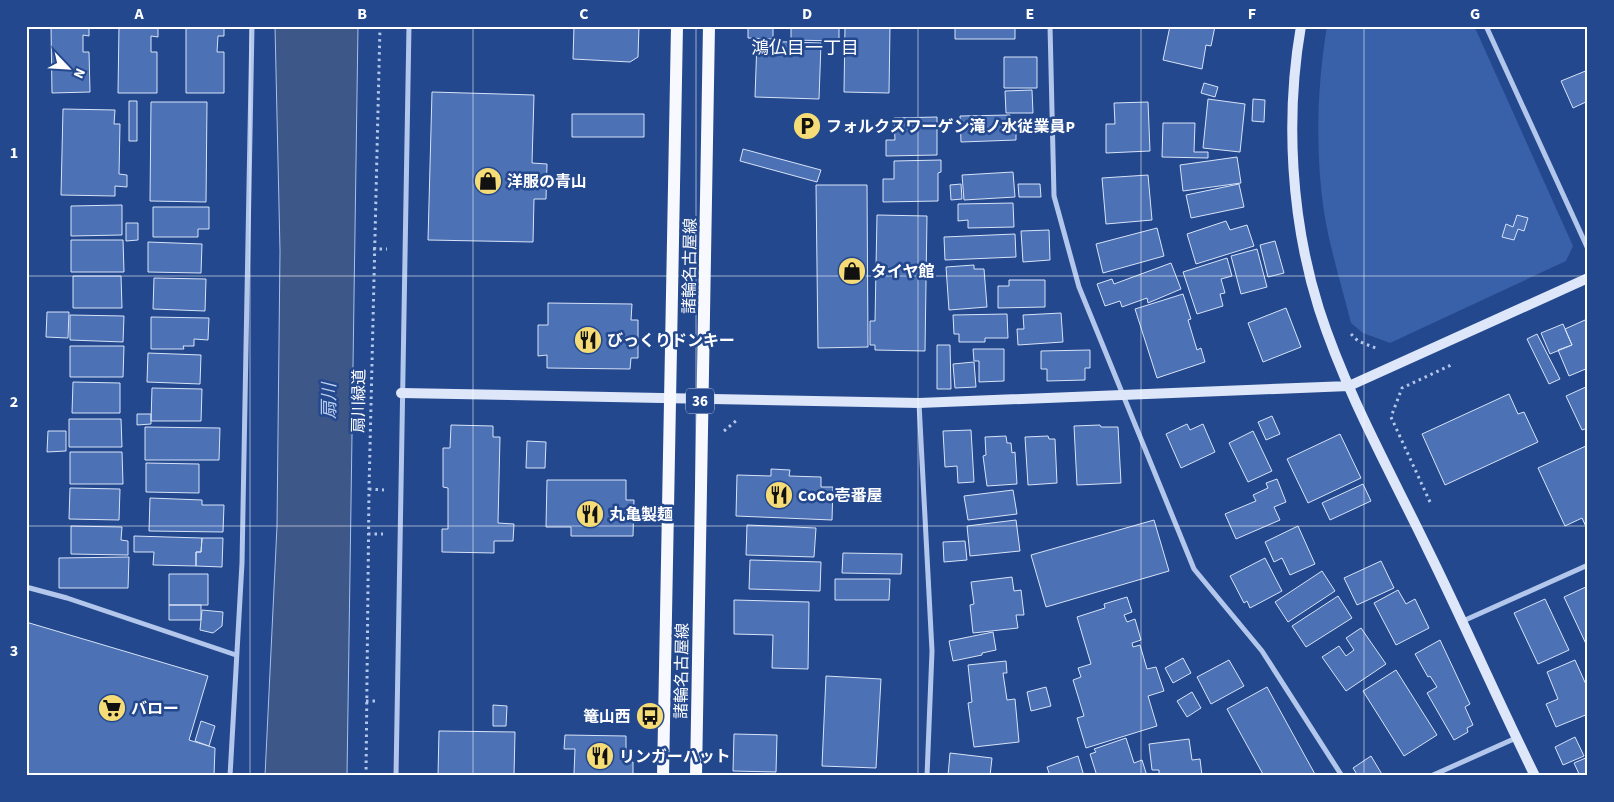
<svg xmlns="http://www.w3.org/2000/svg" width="1614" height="802" font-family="'Source Sans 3','Noto Sans JP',sans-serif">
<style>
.green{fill:#3861aa}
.water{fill:#3d5789;stroke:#a6c1ec}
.building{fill:#4c71b4;stroke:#d7e3f8}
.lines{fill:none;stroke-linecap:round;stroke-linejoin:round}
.path{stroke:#b2c7eb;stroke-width:3;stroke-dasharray:2.5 4;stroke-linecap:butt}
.street{stroke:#b2c7eb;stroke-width:5}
.secondary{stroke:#dee7f9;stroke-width:10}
.primary{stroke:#f7f9fe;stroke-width:12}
.grid{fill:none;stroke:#fff;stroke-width:1;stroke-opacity:0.55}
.labels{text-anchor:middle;stroke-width:5;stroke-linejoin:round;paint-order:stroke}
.shield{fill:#24488d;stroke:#bdc8dd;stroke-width:1}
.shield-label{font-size:15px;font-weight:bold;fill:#fff}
.poi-label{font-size:16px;font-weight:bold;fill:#fff;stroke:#24488d;text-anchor:start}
.street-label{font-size:16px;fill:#fff;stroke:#24488d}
.neighbourhood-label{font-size:18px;fill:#fff;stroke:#24488d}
.water-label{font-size:18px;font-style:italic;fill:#bed1f2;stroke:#24488d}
.neatline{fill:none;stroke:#fff;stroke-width:2}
.grid-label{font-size:16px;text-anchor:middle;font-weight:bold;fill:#fff}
</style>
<rect width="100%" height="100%" fill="#24488d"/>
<path class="green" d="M1327,26h143l6,4 97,216 -7,15 -176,82 -27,-10 -12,-10c-9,-36 -21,-74 -27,-111 -9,-61 -7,-125 3,-186z"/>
<path class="water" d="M275,26h83l-11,750h-82l12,-250 3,-275z"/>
<path class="building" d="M51,26h38v10l-6,-1v17h6l1,40 -38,1z
M119,26h39v11l-7,-1v16h6v41h-39z
M186,26h38v10h-6l-1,16h7v41h-38z
M574,26h65l-1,31 -8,5 -57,-3z
M748,26h25v13l-25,-1z
M791,26h48v15l-48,-1z
M845,26h45l-1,67 -45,-1z
M955,26h60v13h-60z
M1170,26h45l-4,20 -5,-1 -4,24 -39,-9z
M757,41l64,2 -2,56 -64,-2z
M1004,57h33v31h-33z
M1588,70v31l-15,7 -12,-27z
M1204,83l14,4 -3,10 -14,-4z
M1032,90l1,23h-27l-1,-22z
M432,92l102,3 -2,68 15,1 -1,35h-12l-1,43 -105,-2z
M1208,99l37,5 -5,48 -37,-4z
M1253,99l12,1 -1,22 -12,-1z
M129,101h8v40h-8z
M151,102h56l-1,100 -56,-1z
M1148,102l2,49 -44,2v-29h9l-1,-21z
M63,109l52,1 -1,14h6l-1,50 8,1v12l-12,-1v10l-54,-1z
M572,114h72v23h-72z
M1010,115l1,16h5v9l-55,2 -1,-26z
M937,117v38l-51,1v-16h9l-1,-22z
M1163,123h32l-1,29h14v6l-46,-1z
M743,149l78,21 -4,12 -77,-21z
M1237,157l4,26 -58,8 -3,-26z
M941,160v12l-3,1v28l-55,1v-23h11v-18z
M1013,172l2,25 -51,3 -2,-25z
M1148,175l4,45 -46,4 -4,-46z
M961,184l1,15 -11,1 -1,-15z
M1018,184h22l1,13h-22z
M1239,184l5,23 -53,11 -5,-23z
M816,185h51l1,162 -50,1z
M1013,203l1,24 -46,1v-8l-10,1v-17z
M122,205v30l-51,1v-30z
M153,207h56v22h-11v8h-45z
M877,215l50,1 -2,135 -50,-1v-5h-5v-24h5z
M1517,215l11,3 -4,13 -6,-2 -4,11 -12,-3 4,-13 7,3z
M1226,221l4,9 17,-5 7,21 -58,18 -9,-30z
M126,223h12v17l-12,1z
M1157,228l7,28 -61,17 -7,-29z
M1049,230l1,30 -27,2 -2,-31z
M1015,234l1,23 -71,3 -1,-23z
M71,240h52l1,32h-53z
M1275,241l9,32 -16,4 -8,-32z
M148,242l54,2 -1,29 -53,-1z
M1257,249l10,38 -26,7 -10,-38z
M1227,258l5,18 -11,3 4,14 -5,1 3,12 -26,8 -14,-42z
M1171,263l10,26 -33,14 -1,-5 -25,9 -2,-6 -15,5 -8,-22 15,-5 2,5z
M974,265v4h10l3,38 -38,3 -3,-43z
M73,276h48l1,32h-49z
M154,278l52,1 -1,32 -52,-2z
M1009,280h36v27l-47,1v-22h11z
M1183,294l8,25 -3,1 9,30 4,-2 4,14 -48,16 -22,-69z
M548,303l84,1 -1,16h7v38h-7l-1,11 -83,-1v-13l-9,1v-31h10z
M1286,308l15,39 -38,15 -15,-39z
M47,312h22l-1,26 -22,-1z
M1061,313l2,29 -45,3 -1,-16h7l-1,-14z
M1007,314l1,24h-23v4h-26v-8h-5l-1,-19z
M70,315l54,1 -1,26 -53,-2z
M151,317l58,1 -1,22 -14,-1v7h-11l1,3h-33z
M1585,320l3,7v41l-19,8 -11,-26 14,-5 -7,-16z
M1563,324l9,21 -22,9 -9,-21z
M1537,334l23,45 -11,5 -22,-45z
M937,345h13l1,44h-14z
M70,346h54l-1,31h-53z
M973,349h31v32l-25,1v-21h-5z
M1090,350v18h-5v12l-38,1v-12h-6v-18z
M148,353l53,2 -1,29 -53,-2z
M974,362l2,25 -21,1 -2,-24z
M73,382l47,1v30h-48z
M1588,386v42l-6,2 -16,-34z
M152,388l50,1 -1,32h-50z
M1509,394l9,20 6,-2 14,30 -93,43 -23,-51z
M137,414h14v10l-14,1z
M1272,416l8,18 -14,6 -8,-18z
M69,419h52l1,28h-53z
M1187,424l3,6 13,-6 12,28 -34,16 -15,-34z
M451,425l42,1v11h7l-2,86 16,1 -1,17h-19v12l-52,-1v-23h6v-41l-5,-1v-39h7z
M1100,425l1,2h17l3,56 -44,2 -3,-59z
M145,427l75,1 -1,32h-74z
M971,430l3,52 -16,1 -1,-17 -12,1 -2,-36z
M48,431h18v20l-19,1z
M1253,431l19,40 -24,11 -19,-39z
M1340,434l21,44 -53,25 -21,-44z
M1006,436l1,7h4l1,10 3,-1 2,32 -30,2 -4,-30 3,-1 -1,-18z
M1048,436l1,3h6l2,44 -29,2 -3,-48z
M527,441l19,1 -1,26h-19z
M1588,445v86l-6,-13 -17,8 -27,-58z
M70,452h52l1,32h-53z
M146,463l53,1v29l-53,-1z
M771,469l19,1 -1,6 32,1v10h12l-1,33 -96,-4 1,-41 34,1z
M1277,479l9,23 -12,5 6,13 -44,19 -11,-25 31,-13 -3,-6 15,-7 -2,-5z
M547,480h79v20h8l-1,36h-62v-9h-25z
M1363,484l8,17 -41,19 -8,-17z
M70,488l50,1 -1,31 -50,-1z
M1013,490l4,24 -49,6 -4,-24z
M150,498l52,2v5h22l-1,27 -74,-1z
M1016,520l4,31 -50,5 -3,-30z
M1154,520l15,51 -123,36 -15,-52z
M747,525l69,3 -2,29 -68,-2z
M71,526l51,1 -1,13 7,1v14l-57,-1z
M1298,526l17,38 -25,11 -8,-17 -8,4 -9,-20z
M134,536l68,2 -1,14h-5v14l-43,-1 1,-13h-20z
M202,538h21l-1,29 -26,-1v-14h5z
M965,541l2,19 -23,2 -1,-20z
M843,553l59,1 -1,20 -59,-1z
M129,557l-1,31h-69v-30z
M1265,558l17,33 -32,17 -3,-7 -3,2 -14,-27z
M750,560l71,2 -1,29 -71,-2z
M1381,561l13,27 -37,17 -13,-27z
M1322,571l13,20 -47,31 -13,-20z
M169,574h39v31h-39z
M1012,577l2,14 7,-1 3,25h-8l2,13 -45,5 -3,-28 4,-1 -3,-22z
M835,579h55l-1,21h-54z
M1588,586v59l-1,1 -23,-49z
M1398,590l8,14 9,-5 14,29 -33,17 -22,-42z
M1338,596l14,22 -46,29 -14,-21z
M1127,597l5,15 -8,3 3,7 8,-3 6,21 -9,3 1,4 7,-2 7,24 9,-2 8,24 -16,5 9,30 -71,22 -9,-30 7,-2 -11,-36 8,-3 -3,-9 13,-4 -14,-47 28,-9 -1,-4z
M1545,599l24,51 -31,14 -24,-51z
M734,600l75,2 -1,67 -36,-1 1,-33 -39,-1z
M169,605h32v15h-32z
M202,610l21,2 -1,14 -9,7 -13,-3z
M26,622l182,54 -19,64 26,8 -1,28h-188z
M1361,628l25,36 -40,27 -24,-34 17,-11 7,10 8,-6 -8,-12z
M993,632l3,18 -14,3v2l-29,6 -4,-20z
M1440,640l30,64 -5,3 8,18 -6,3 1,4 -14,8 -27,-47 10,-6 -7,-11 -2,1 -13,-23z
M1183,658l8,15 -18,10 -8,-15z
M1229,660l15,26 -33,18 -14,-27z
M1575,660l13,29v25l-32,13 -10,-23 12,-5 -11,-27z
M1006,661l1,12h-4l4,27 8,-1 4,43 -45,5 -6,-44 4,-1 -4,-37z
M1396,670l41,65 -33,21 -41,-65z
M826,676l55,3 -5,89 -54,-2z
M1046,687l5,19 -20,5 -4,-19z
M1267,687l49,89h-52l-37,-67z
M1192,692l9,16 -14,9 -10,-16z
M493,705l14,1 -1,20h-13z
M201,721l14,5 -6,20 -14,-5z
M439,731l76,1 -1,44h-76z
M734,734l43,1 -1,37 -43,-1z
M565,735l61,1v26h7v14l-59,-2 1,-25h-11z
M1575,737l9,19 -21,9 -8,-18z
M1126,738l8,25 8,-3 5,16h-50l-7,-22 6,-2 -2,-3z
M1189,739l3,21 8,-1 2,17h-43v-6h-7l-3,-26z
M950,753l42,5 -2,18h-42z
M1078,756l6,20h-34l-3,-9z
M1371,756l12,20h-25l-5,-8z
M1588,757v19h-8l-6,-13z"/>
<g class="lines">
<path class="path" d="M373,249h14
M1351,334l7,7 20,8
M724,431l13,-11
M369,489l15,1
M1430,502l-39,-85 11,-29 49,-23
M368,534h15
M366,701h13
M366,776l3,-287 11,-463"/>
<path class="street" d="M1050,26l4,170 25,91 115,282 68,82 80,125
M1486,26l102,223
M919,403l13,248 -5,125
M26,587l41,11 169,57
M1463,621l125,-56
M230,776l12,-213 10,-537
M396,776l13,-750
M1431,776l85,-38"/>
<path class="secondary" d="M1301,26c-16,92 -10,194 18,283 27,84 71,162 109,241 37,75 70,151 107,226
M401,393l518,10 430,-17 239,-108"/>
<path class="primary" d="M663,776l14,-750
M696,776l13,-750"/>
</g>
<path class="grid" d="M250,26v750M473,26v750M696,26v750M918,26v750M1141,26v750M1364,26v750M26,276h1562M26,526h1562"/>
<defs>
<symbol id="parking-disc" viewBox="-11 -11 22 22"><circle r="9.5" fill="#f6dc76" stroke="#24488d"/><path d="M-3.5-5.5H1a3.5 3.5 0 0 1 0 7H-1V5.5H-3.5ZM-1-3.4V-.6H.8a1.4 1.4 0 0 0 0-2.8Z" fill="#111"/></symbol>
<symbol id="shop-disc" viewBox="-11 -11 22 22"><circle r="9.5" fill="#f6dc76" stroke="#24488d"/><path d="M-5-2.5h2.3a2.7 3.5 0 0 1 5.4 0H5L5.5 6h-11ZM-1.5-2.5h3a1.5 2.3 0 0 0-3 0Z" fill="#111"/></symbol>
<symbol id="restaurant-disc" viewBox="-11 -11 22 22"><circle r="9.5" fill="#f6dc76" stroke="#24488d"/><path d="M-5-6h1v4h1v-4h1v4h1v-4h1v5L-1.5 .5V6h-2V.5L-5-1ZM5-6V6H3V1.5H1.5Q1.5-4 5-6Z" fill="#111"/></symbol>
<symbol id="supermarket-disc" viewBox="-11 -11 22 22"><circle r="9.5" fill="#f6dc76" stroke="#24488d"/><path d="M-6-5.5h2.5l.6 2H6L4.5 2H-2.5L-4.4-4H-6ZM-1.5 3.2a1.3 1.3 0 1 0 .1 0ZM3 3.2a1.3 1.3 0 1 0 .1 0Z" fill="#111"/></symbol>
<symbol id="bus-disc" viewBox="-11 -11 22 22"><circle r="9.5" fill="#f6dc76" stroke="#24488d"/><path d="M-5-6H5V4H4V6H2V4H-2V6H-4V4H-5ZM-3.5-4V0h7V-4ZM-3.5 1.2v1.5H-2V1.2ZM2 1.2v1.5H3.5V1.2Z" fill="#111"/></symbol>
</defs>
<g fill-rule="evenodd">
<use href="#parking-disc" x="791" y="110" width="32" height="32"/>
<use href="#shop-disc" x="472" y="165" width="32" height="32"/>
<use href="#shop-disc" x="836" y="255" width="32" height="32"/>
<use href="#restaurant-disc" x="572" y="324" width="32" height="32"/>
<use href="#restaurant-disc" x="763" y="479" width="32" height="32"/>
<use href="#restaurant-disc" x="574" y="498" width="32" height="32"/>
<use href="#supermarket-disc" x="96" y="692" width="32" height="32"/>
<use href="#bus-disc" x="634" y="700" width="32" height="32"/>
<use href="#restaurant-disc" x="584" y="740" width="32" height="32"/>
</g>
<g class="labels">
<rect class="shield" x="686" y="388.5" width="28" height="25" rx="4"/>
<g class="shield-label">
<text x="700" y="406">36</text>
</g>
<g class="poi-label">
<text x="826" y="132">フォルクスワーゲン滝ノ水従業員P</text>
<text x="507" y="187">洋服の青山</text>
<text x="871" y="277">タイヤ館</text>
<text x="607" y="346">びっくりドンキー</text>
<text x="798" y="501">CoCo壱番屋</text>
<text x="609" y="520">丸亀製麺</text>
<text x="131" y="714">バロー</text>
<text x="631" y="722" text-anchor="end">篭山西</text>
<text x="619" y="762">リンガーハット</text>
</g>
<g class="street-label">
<text transform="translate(689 266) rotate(-89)" y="6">諸輪名古屋線</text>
<text transform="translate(358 401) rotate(-89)" y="6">扇川緑道</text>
<text transform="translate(681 671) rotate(-89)" y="6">諸輪名古屋線</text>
</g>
<g class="neighbourhood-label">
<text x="805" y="54">鴻仏目一丁目</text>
</g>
<g class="water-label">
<text transform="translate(329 401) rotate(-90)" y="6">扇川</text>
</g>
</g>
<rect width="1614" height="802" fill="none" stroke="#24488d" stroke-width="55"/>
<g transform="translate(68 68) rotate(115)" stroke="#24488d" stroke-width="4" paint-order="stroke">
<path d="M0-4L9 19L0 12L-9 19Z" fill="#ffffff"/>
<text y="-8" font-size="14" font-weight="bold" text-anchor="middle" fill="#ffffff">N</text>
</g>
<rect x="28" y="28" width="1558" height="746" class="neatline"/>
<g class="grid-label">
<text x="139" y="19">A</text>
<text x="362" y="19">B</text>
<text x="584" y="19">C</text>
<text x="807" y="19">D</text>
<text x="1030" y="19">E</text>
<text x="1252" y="19">F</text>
<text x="1475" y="19">G</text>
<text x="14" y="158">1</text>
<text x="14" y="407">2</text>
<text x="14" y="656">3</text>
</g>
</svg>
